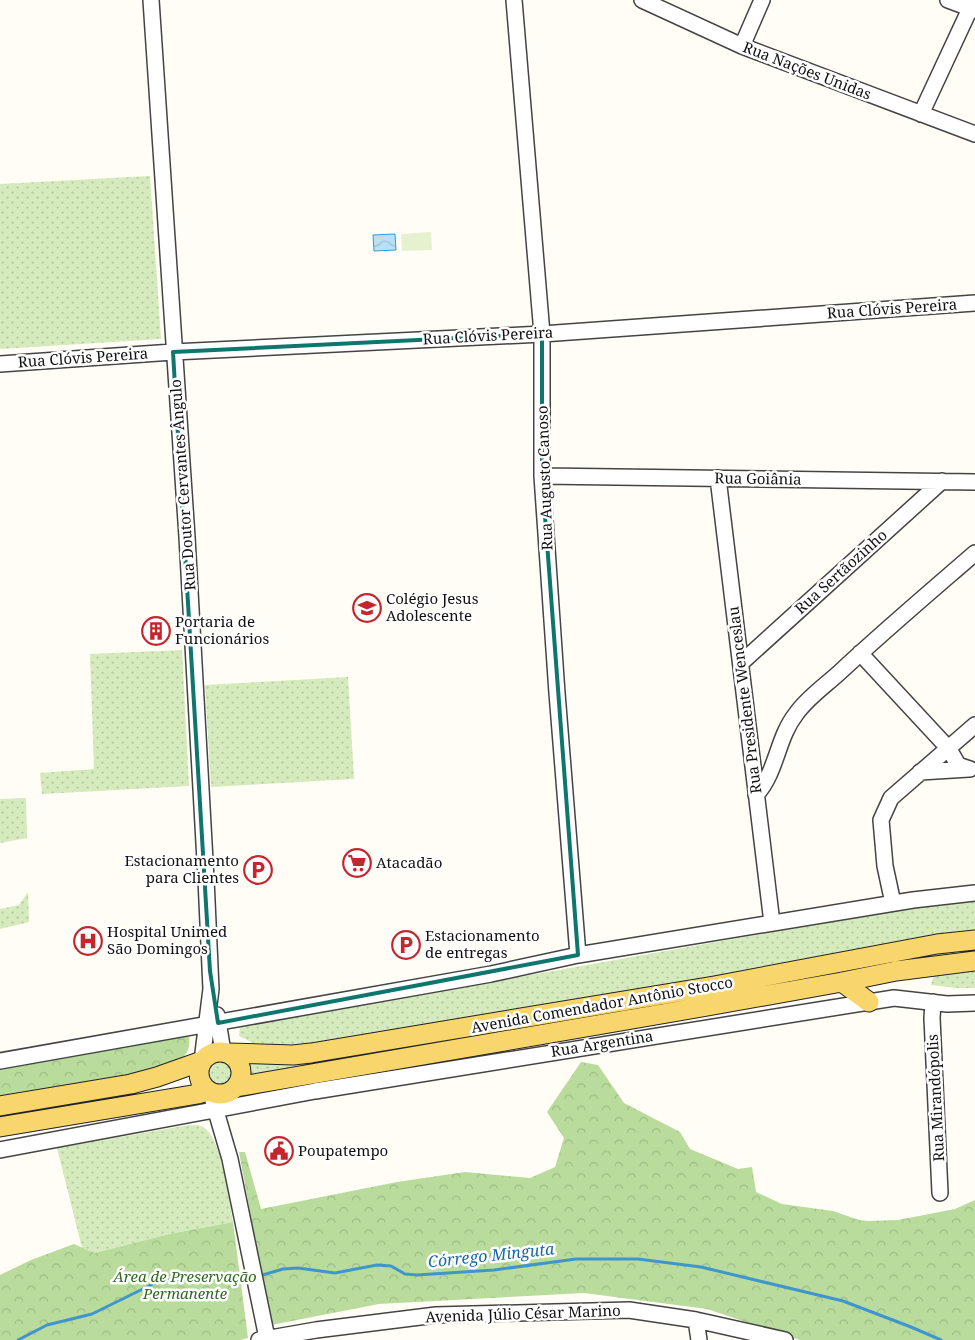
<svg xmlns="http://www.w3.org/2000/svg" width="975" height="1340" font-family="'Noto Serif',serif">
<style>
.grass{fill:url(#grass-dots)}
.forest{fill:url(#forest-crowns)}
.pitch{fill:#e6f2cf}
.water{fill:url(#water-waves);stroke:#3f96cf}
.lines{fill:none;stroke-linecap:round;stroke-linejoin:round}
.stream{stroke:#3f96cf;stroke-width:3}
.minor-casing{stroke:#444;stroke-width:18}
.major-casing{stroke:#222;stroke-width:21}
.minor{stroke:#fff;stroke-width:15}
.major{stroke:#f9d66b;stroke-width:19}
.marked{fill:none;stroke:#0f766e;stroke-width:4;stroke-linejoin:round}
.labels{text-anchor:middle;stroke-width:5;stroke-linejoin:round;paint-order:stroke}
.street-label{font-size:15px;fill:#111;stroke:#fff}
.poi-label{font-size:15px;fill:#111;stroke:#fff;text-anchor:start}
.park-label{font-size:15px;font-style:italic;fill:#2f6b1f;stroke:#fff}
.water-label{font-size:16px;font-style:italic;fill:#1768a6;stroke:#fff}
</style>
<defs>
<pattern id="grass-dots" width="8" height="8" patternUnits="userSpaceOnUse" patternTransform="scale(1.25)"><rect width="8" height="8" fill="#d5ebbd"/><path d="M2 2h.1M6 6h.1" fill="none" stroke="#b6c8a1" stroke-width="1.8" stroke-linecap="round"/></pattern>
<pattern id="forest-crowns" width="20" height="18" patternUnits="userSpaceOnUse" patternTransform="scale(1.25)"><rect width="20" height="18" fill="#b9dc9c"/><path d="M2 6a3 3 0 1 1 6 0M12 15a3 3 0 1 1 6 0" fill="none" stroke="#9ebc85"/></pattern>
<pattern id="water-waves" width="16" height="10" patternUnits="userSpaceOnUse" patternTransform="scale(1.25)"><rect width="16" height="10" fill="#b9e0f7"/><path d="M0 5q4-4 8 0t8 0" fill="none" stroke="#9ebfd3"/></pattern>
</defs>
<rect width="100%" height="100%" fill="#fffdf5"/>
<path class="grass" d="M150,176l11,163 -161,10v-165z
M182,650l7,136 -147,8 -2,-21 54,-4 -4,-115z
M348,677l6,102 -143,8 -6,-102z
M26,798l1,40 -27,5v4v-48z
M28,892l1,30 -29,7v-20l19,-4z
M975,899v34l-666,113 -56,-3 -14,-7 1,-8 4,-4 213,-36 451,-80z
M975,947v5l-729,129 1,-8 -3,-12 58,3 51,-7 555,-100z
M975,968v20h-19l-25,-3 3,-10z
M210 1074a13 13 0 1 1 26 0a13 13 0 1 1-26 0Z
M189,1125c4,0 9,0 12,1 21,8 28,75 32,96l-64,12 -76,19 -11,-5 -25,-100z"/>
<path class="forest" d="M180,1034l9,2c3,23 -13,26 -31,33l-158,34v-37z
M581,1062l17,3 26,38 56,29 10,17 48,20 14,-2 4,25 26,12 51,7 26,9 9,1 30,-1 57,-11 20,-9v140h-175l-93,-31 -123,-16 -205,11 -108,21 -32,-173h6l16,57 136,-27 68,-10 65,6 25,-11 9,-29 -17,-26z
M233,1222l15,116 -8,2h-240v-65l31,-15 43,-16 20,9 75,-19z"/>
<path class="pitch" d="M431,232l1,18 -30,1 -1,-17z"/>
<path class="water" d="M395,234l1,16 -22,1 -1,-16z"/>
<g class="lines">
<path class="stream" d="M259,1276l24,-7 15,-1 37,5 42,-8 14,1 14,8 12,1 77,-5 82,-11h62l63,8 142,34 68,26 30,13
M18,1340l29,-15 45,-11 65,-32 62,-6 14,5 18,-3"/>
<defs>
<path id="minor" d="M151,0l36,537 19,342 5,110 -9,72
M514,0l28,334v142l15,217 21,262
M642,0l100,46 233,88
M948,0l27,10
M742,46l20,-46
M921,114l53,-114
M0,364l173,-12 369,-18 433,-31
M542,476l433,6
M718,478l54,445
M860,653l89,96 9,16 12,4
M741,663l201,-182
M920,772l49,-3
M756,795c21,-23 21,-57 40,-81 11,-16 30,-29 44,-42 44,-41 90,-80 135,-119
M893,903l-8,-37 -4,-46 10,-22 84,-73
M933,1002l-1,16 8,175
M217,1015l6,37
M0,1061l491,-87 87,-19 335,-55 62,-7
M213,1101l17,58 37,179
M0,1150l315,-59 579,-93 53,6 28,-1
M696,1320l3,20
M259,1340l57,-10 120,-15 193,-5 67,10 89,20"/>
<path id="major" d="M842,982l27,20
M199 1073a21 21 0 1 1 42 0a21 21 0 1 1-42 0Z
M228,1053l65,2 18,-2 403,-67 223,-42 38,-4
M236,1087l443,-76 163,-29 54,-11 79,-10
M0,1106l131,-22 26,-7 45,-16
M0,1127l198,-33 10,-3"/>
</defs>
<use href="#minor" class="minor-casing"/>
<use href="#major" class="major-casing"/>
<use href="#minor" class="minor"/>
<use href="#major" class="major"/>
</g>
<path class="marked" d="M542,334v142l36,479 -360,68 -8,-52 -37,-619z"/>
<defs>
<symbol id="school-ring" viewBox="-11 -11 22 22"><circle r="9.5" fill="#fff" stroke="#c4262e" stroke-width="1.5"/><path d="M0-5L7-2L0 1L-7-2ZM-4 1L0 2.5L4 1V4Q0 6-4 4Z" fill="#c4262e"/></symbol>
<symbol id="building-ring" viewBox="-11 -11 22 22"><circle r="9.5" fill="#fff" stroke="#c4262e" stroke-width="1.5"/><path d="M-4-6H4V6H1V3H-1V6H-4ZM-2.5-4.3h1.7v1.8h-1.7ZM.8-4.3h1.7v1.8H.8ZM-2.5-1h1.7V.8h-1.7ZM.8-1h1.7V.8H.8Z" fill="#c4262e"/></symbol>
<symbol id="supermarket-ring" viewBox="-11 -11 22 22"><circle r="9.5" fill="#fff" stroke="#c4262e" stroke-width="1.5"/><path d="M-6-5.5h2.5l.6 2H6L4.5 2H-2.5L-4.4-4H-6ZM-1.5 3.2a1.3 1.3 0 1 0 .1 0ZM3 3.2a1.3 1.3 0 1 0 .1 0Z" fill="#c4262e"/></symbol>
<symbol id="parking-ring" viewBox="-11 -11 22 22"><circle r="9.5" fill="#fff" stroke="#c4262e" stroke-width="1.5"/><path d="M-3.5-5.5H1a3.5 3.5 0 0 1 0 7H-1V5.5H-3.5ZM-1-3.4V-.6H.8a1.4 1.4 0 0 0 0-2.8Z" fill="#c4262e"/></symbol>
<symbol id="hospital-ring" viewBox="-11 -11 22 22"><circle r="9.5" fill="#fff" stroke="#c4262e" stroke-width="1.5"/><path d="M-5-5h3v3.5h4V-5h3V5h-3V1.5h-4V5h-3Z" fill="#c4262e"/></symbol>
<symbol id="civic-ring" viewBox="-11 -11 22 22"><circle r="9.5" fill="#fff" stroke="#c4262e" stroke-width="1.5"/><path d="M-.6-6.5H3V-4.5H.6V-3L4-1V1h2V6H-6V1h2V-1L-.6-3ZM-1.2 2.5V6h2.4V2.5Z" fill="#c4262e"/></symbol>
</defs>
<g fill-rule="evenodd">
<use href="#school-ring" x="351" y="592" width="32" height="32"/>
<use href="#building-ring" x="140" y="615" width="32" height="32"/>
<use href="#supermarket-ring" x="341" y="847" width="32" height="32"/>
<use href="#parking-ring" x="242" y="854" width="32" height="32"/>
<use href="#hospital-ring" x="72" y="925" width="32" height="32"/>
<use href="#parking-ring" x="390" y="929" width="32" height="32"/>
<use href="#civic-ring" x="263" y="1135" width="32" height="32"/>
</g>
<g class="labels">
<g class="street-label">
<text transform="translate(807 71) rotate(21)" y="5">Rua Nações Unidas</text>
<text transform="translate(892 309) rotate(-4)" y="5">Rua Clóvis Pereira</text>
<text transform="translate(488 336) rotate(-3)" y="5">Rua Clóvis Pereira</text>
<text transform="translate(83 358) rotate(-4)" y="5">Rua Clóvis Pereira</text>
<text transform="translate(545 478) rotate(-92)" y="5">Rua Augusto Canoso</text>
<text transform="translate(758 479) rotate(1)" y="5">Rua Goiânia</text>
<text transform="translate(183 485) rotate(-94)" y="5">Rua Doutor Cervantes Ângulo</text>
<text transform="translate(841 572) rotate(-42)" y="5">Rua Sertãozinho</text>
<text transform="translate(745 700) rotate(-97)" y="5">Rua Presidente Wenceslau</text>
<text transform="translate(602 1005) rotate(-10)" y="5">Avenida Comendador Antônio Stocco</text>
<text transform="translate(602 1044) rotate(-9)" y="5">Rua Argentina</text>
<text transform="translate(936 1098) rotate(-93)" y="5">Rua Mirandópolis</text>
<text transform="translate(523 1314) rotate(-2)" y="5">Avenida Júlio César Marino</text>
</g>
<g class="poi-label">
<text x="386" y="604">Colégio Jesus<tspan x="386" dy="17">Adolescente</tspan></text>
<text x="175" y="627">Portaria de<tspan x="175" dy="17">Funcionários</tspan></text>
<text x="239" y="866" text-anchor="end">Estacionamento<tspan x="239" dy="17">para Clientes</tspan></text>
<text x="376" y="868">Atacadão</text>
<text x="107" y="937">Hospital Unimed<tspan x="107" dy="17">São Domingos</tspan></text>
<text x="425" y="941">Estacionamento<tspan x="425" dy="17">de entregas</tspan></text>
<text x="298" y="1156">Poupatempo</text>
</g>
<g class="park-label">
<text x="185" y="1282">Área de Preservação<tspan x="185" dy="17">Permanente</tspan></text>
</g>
<g class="water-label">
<text transform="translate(491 1255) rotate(-6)" y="6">Córrego Minguta</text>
</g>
</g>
</svg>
